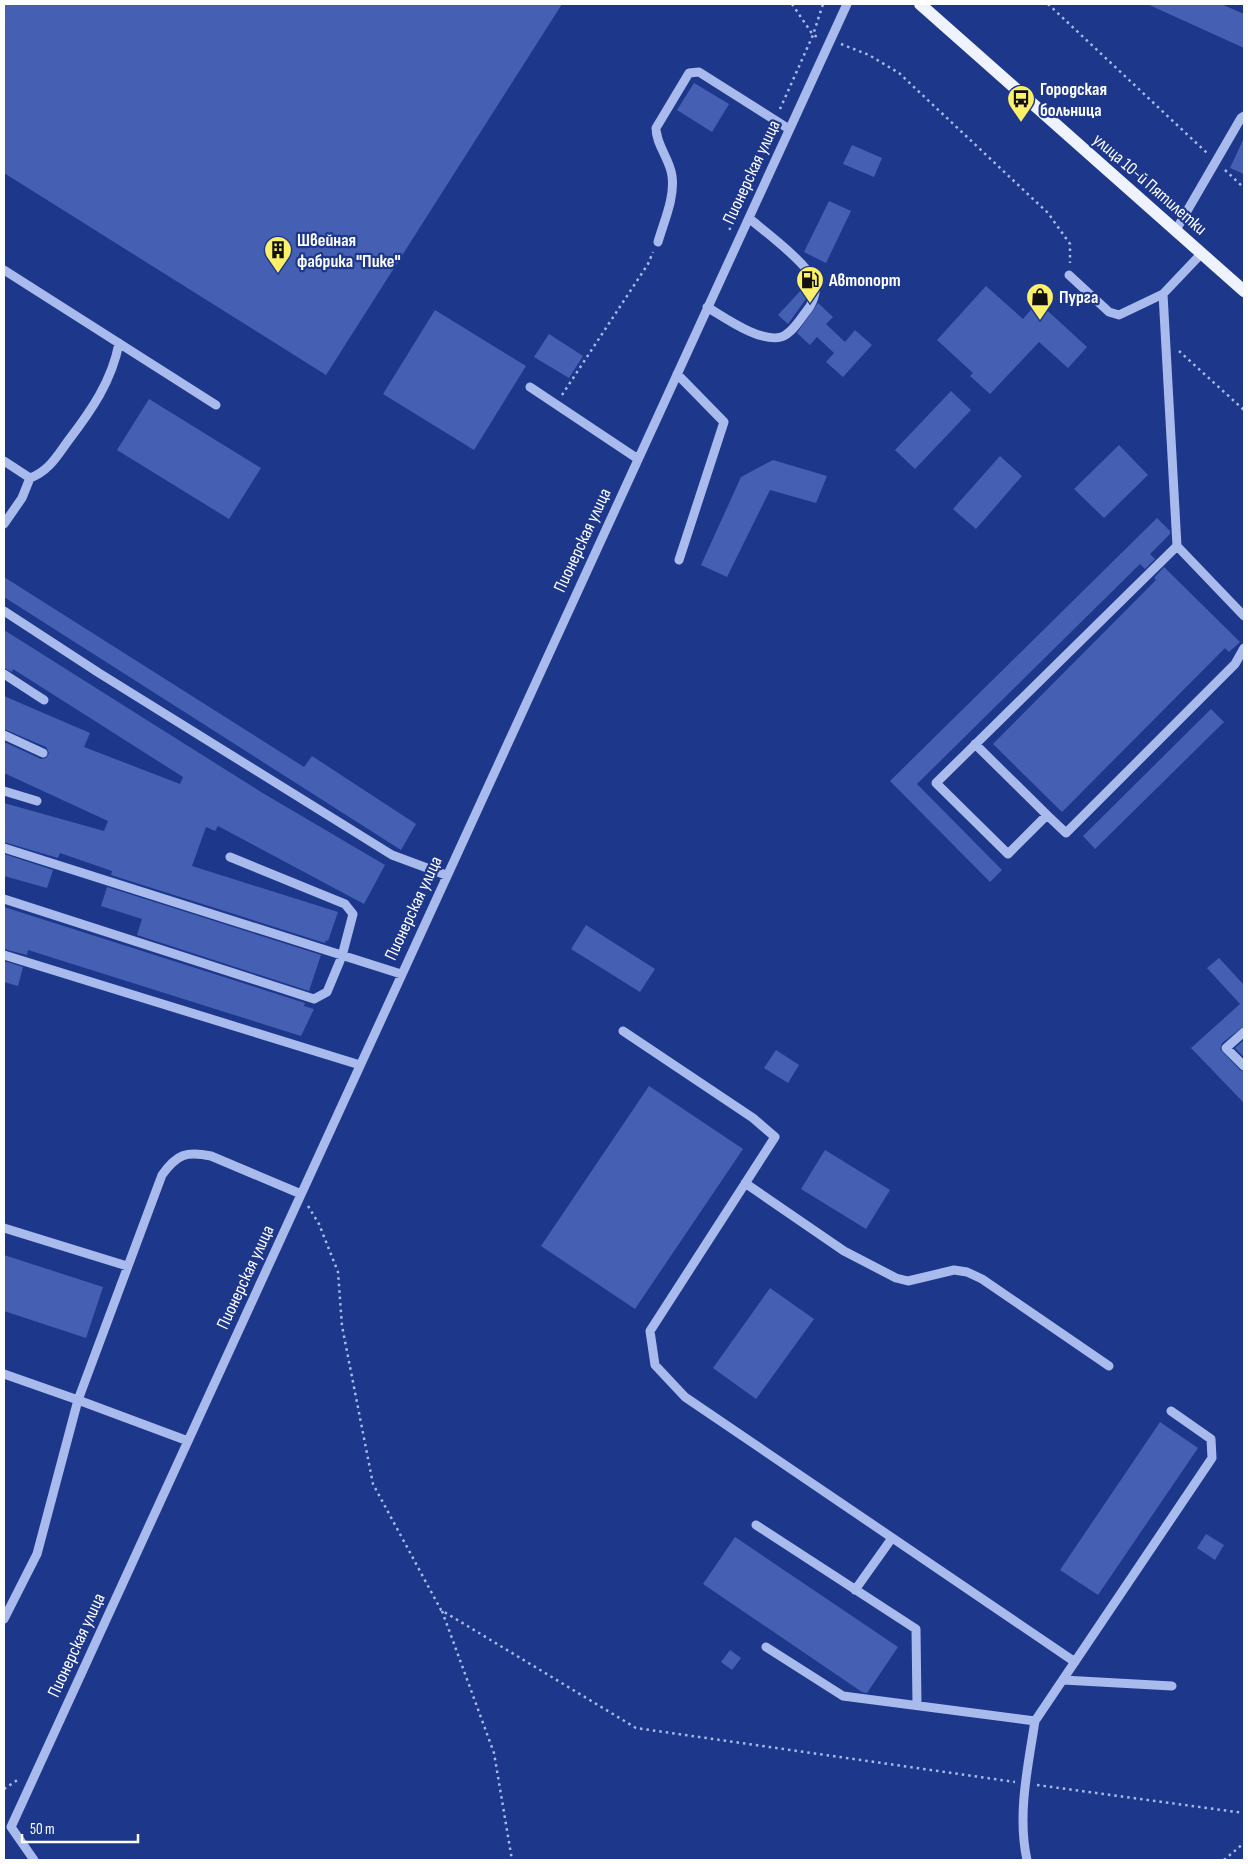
<svg xmlns="http://www.w3.org/2000/svg" width="1248" height="1864" font-family="'Sofia Sans Condensed',sans-serif">
<style>
.building{fill:#4560b3}
.lines{fill:none;stroke-linecap:round;stroke-linejoin:round}
.path{stroke:#a9baec;stroke-width:2.5;stroke-dasharray:2.5 4;stroke-linecap:butt}
.minor{stroke:#a9baec;stroke-width:9}
.major{stroke:#eff2ff;stroke-width:12}
.labels{text-anchor:middle;stroke-width:4.5;stroke-linejoin:round;paint-order:stroke}
.poi-label{font-size:18px;font-weight:bold;fill:#fff;stroke:#1d378b;text-anchor:start}
.street-label{font-size:18px;fill:#fff;stroke:#1d378b}
</style>
<rect width="100%" height="100%" fill="#1d378b"/>
<path class="building" d="M4,4h558l-236,371 -322,-202z
M1147,4h74l23,10v34z
M694,83l35,21 -17,28 -35,-22z
M1244,138v36l-14,-6z
M852,145l30,13 -8,19 -31,-13z
M829,201l22,10 -25,52 -22,-11z
M986,286l37,33 15,-17 49,45 -19,21 -29,-26 -49,52 -20,-18 3,-3 -36,-33z
M802,289l6,7 -20,28 -10,-9z
M818,303l15,14 -7,7 19,18 10,-12 17,15 -29,32 -17,-15 8,-9 -17,-16 -7,8 -13,-12z
M435,310l91,56 -52,84 -91,-56z
M549,334l34,22 -14,22 -35,-21z
M951,391l20,19 -56,59 -20,-19z
M149,399l112,69 -32,51 -112,-69z
M1119,445l29,30 -44,43 -30,-29z
M1000,456l22,20 -46,53 -23,-20z
M773,460l54,16 -11,27 -46,-13 -43,87 -26,-12 40,-88z
M1157,518l13,13v3l-20,20 5,5 -10,10 -5,-5 -223,220 85,86 -12,12 -100,-101z
M1164,567l76,75 -11,10 -4,-4 -163,164 -69,-68 163,-164 -2,-2z
M4,577l300,190 8,-11 104,68 -15,26 -397,-253z
M4,630l257,162 124,73 -21,39 -146,-78 -3,5 -9,-4 -14,39 146,46 -10,29 -2,-1 -1,3 -214,-68 1,-4 -52,-18 -2,5 -54,-16v-39l100,28 4,-10 -104,-48v-31l37,17 5,-1 3,-5 -3,-6 -42,-18v-33l86,37 -6,14 96,37 3,-7 -170,-108 -1,3 -8,-4z
M1211,709l13,13 -129,127 -12,-13z
M4,854l49,16 -6,18 -43,-12z
M107,887l214,68 -12,36 -172,-56 5,-16 -41,-13z
M4,907l301,96 -1,3 10,3 -13,27 -273,-86 -1,5 -23,-6z
M586,925l69,44 -15,23 -69,-43z
M1219,958l25,27v41l-22,17 -2,6 20,21 4,2v31l-53,-55 49,-44 -33,-36z
M4,961l19,6 -5,19 -14,-4z
M1244,1040v17l-9,-9z
M776,1050l23,15 -11,18 -24,-15z
M649,1086l94,63 -108,160 -94,-63z
M825,1150l65,40 -24,39 -65,-40z
M4,1255l99,32 -17,51 -82,-27z
M770,1288l44,31 -58,80 -43,-31z
M1160,1422l38,26 -100,147 -38,-25z
M1206,1534l18,11 -9,15 -18,-12z
M735,1537l163,110 -31,46 -5,-1 -159,-108z
M730,1650l11,8 -9,12 -11,-8z"/>
<g class="lines">
<path class="path" d="M792,4l21,31 5,2
M1048,4l159,149
M841,44l28,11 30,18 149,140 22,31v19
M780,109l33,-74 10,-31
M1225,170l19,18
M730,230l-1,-9 42,-91
M1179,351l65,59
M562,395l86,-131 5,-12
M308,1206l11,18 19,48 4,54 31,158 68,126 195,118 379,54
M442,1611l52,142 18,107
M1037,1785l207,28
M4,1789l15,-10
M1224,1860l20,-17"/>
<path class="minor" d="M1176,230l65,-112 3,-2
M658,242c6,-21 17,-44 14,-66 -2,-17 -16,-31 -16,-48l33,-55 10,-1 90,57
M4,270l212,135
M1069,275l40,37 10,3 44,-21 39,-41
M1163,294l14,252 67,70
M707,307c17,10 53,36 74,30 10,-3 18,-16 24,-24 7,-8 13,-21 9,-32 -8,-19 -49,-49 -65,-63
M677,374l47,48 -45,138
M530,387l108,72
M4,461l26,17
M4,524l18,-26 8,-20c19,-7 27,-22 38,-37 23,-30 44,-60 51,-98
M1177,546l-241,237 72,71 39,-39 19,18 169,-169 9,-16
M4,611l95,62 293,182 54,20
M4,674l40,26
M4,735l39,18
M975,744l72,71
M4,791l33,10
M4,848l397,126
M4,899l310,100 13,-7 15,-36 11,-42 -8,-10 -115,-47
M4,955l356,110
M623,1031l130,87 22,19 -125,194 5,34 30,32 390,265
M1244,1032l-18,16 18,18
M745,1183l99,68 52,27 12,3 46,-11 13,2 15,7 127,87
M4,1228l123,38
M4,1374l74,26 -41,154 -33,65
M188,1441l-110,-41 84,-225c15,-21 24,-24 49,-19l90,38
M756,1525l160,104 1,76
M855,1590l37,-52
M766,1647l77,49 192,25
M1063,1680l109,6
M11,1827l836,-1823
M11,1827l23,33
M1027,1860c-10,-45 1,-94 8,-139l177,-263 -1,-19 -40,-28"/>
<path class="major" d="M920,4l324,287"/>
</g>
<defs>
<symbol id="bus-pin" viewBox="-11 -11 22 30"><path d="M0 17L-7.5 6A9.5 9.5 0 1 1 7.5 6Z" fill="#fcf068" stroke="#1d378b"/><path d="M-5-6H5V4H4V6H2V4H-2V6H-4V4H-5ZM-3.5-4V0h7V-4ZM-3.5 1.2v1.5H-2V1.2ZM2 1.2v1.5H3.5V1.2Z" fill="#111"/></symbol>
<symbol id="building-pin" viewBox="-11 -11 22 30"><path d="M0 17L-7.5 6A9.5 9.5 0 1 1 7.5 6Z" fill="#fcf068" stroke="#1d378b"/><path d="M-4-6H4V6H1V3H-1V6H-4ZM-2.5-4.3h1.7v1.8h-1.7ZM.8-4.3h1.7v1.8H.8ZM-2.5-1h1.7V.8h-1.7ZM.8-1h1.7V.8H.8Z" fill="#111"/></symbol>
<symbol id="fuel-pin" viewBox="-11 -11 22 30"><path d="M0 17L-7.5 6A9.5 9.5 0 1 1 7.5 6Z" fill="#fcf068" stroke="#1d378b"/><path d="M-5.5-6h7V0h2V4h1.3V-2.5L3-4.5l.8-.8L6-3V5H2.5V1h-1V6h-7ZM-4.2-4.7v3.2H.2V-4.7Z" fill="#111"/></symbol>
<symbol id="shop-pin" viewBox="-11 -11 22 30"><path d="M0 17L-7.5 6A9.5 9.5 0 1 1 7.5 6Z" fill="#fcf068" stroke="#1d378b"/><path d="M-5-2.5h2.3a2.7 3.5 0 0 1 5.4 0H5L5.5 6h-11ZM-1.5-2.5h3a1.5 2.3 0 0 0-3 0Z" fill="#111"/></symbol>
</defs>
<g fill-rule="evenodd">
<use href="#bus-pin" x="1005" y="83" width="32" height="43"/>
<use href="#building-pin" x="262" y="234" width="32" height="43"/>
<use href="#fuel-pin" x="794" y="264" width="32" height="43"/>
<use href="#shop-pin" x="1024" y="281" width="32" height="43"/>
</g>
<g class="labels">
<g class="poi-label">
<text x="1040" y="95">Городская<tspan x="1040" dy="21">больница</tspan></text>
<text x="297" y="246">Швейная<tspan x="297" dy="21">фабрика "Пике"</tspan></text>
<text x="829" y="286">Автопорт</text>
<text x="1059" y="303">Пурга</text>
</g>
<g class="street-label">
<text transform="translate(751 172) rotate(-65)" y="6">Пионерская улица</text>
<text transform="translate(1150 184) rotate(41)" y="6">улица 10-й Пятилетки</text>
<text transform="translate(582 540) rotate(-65)" y="6">Пионерская улица</text>
<text transform="translate(413 908) rotate(-65)" y="6">Пионерская улица</text>
<text transform="translate(245 1277) rotate(-65)" y="6">Пионерская улица</text>
<text transform="translate(76 1645) rotate(-65)" y="6">Пионерская улица</text>
</g>
</g>
<rect width="1248" height="1864" fill="none" stroke="#ffffff" stroke-width="10"/>
<path d="M22 1834v8h116v-8" fill="none" stroke="#ffffff" stroke-width="2.5"/>
<text x="30" y="1834" font-size="15" fill="#ffffff" stroke="#1d378b" stroke-width="4" paint-order="stroke">50 m</text>
</svg>
